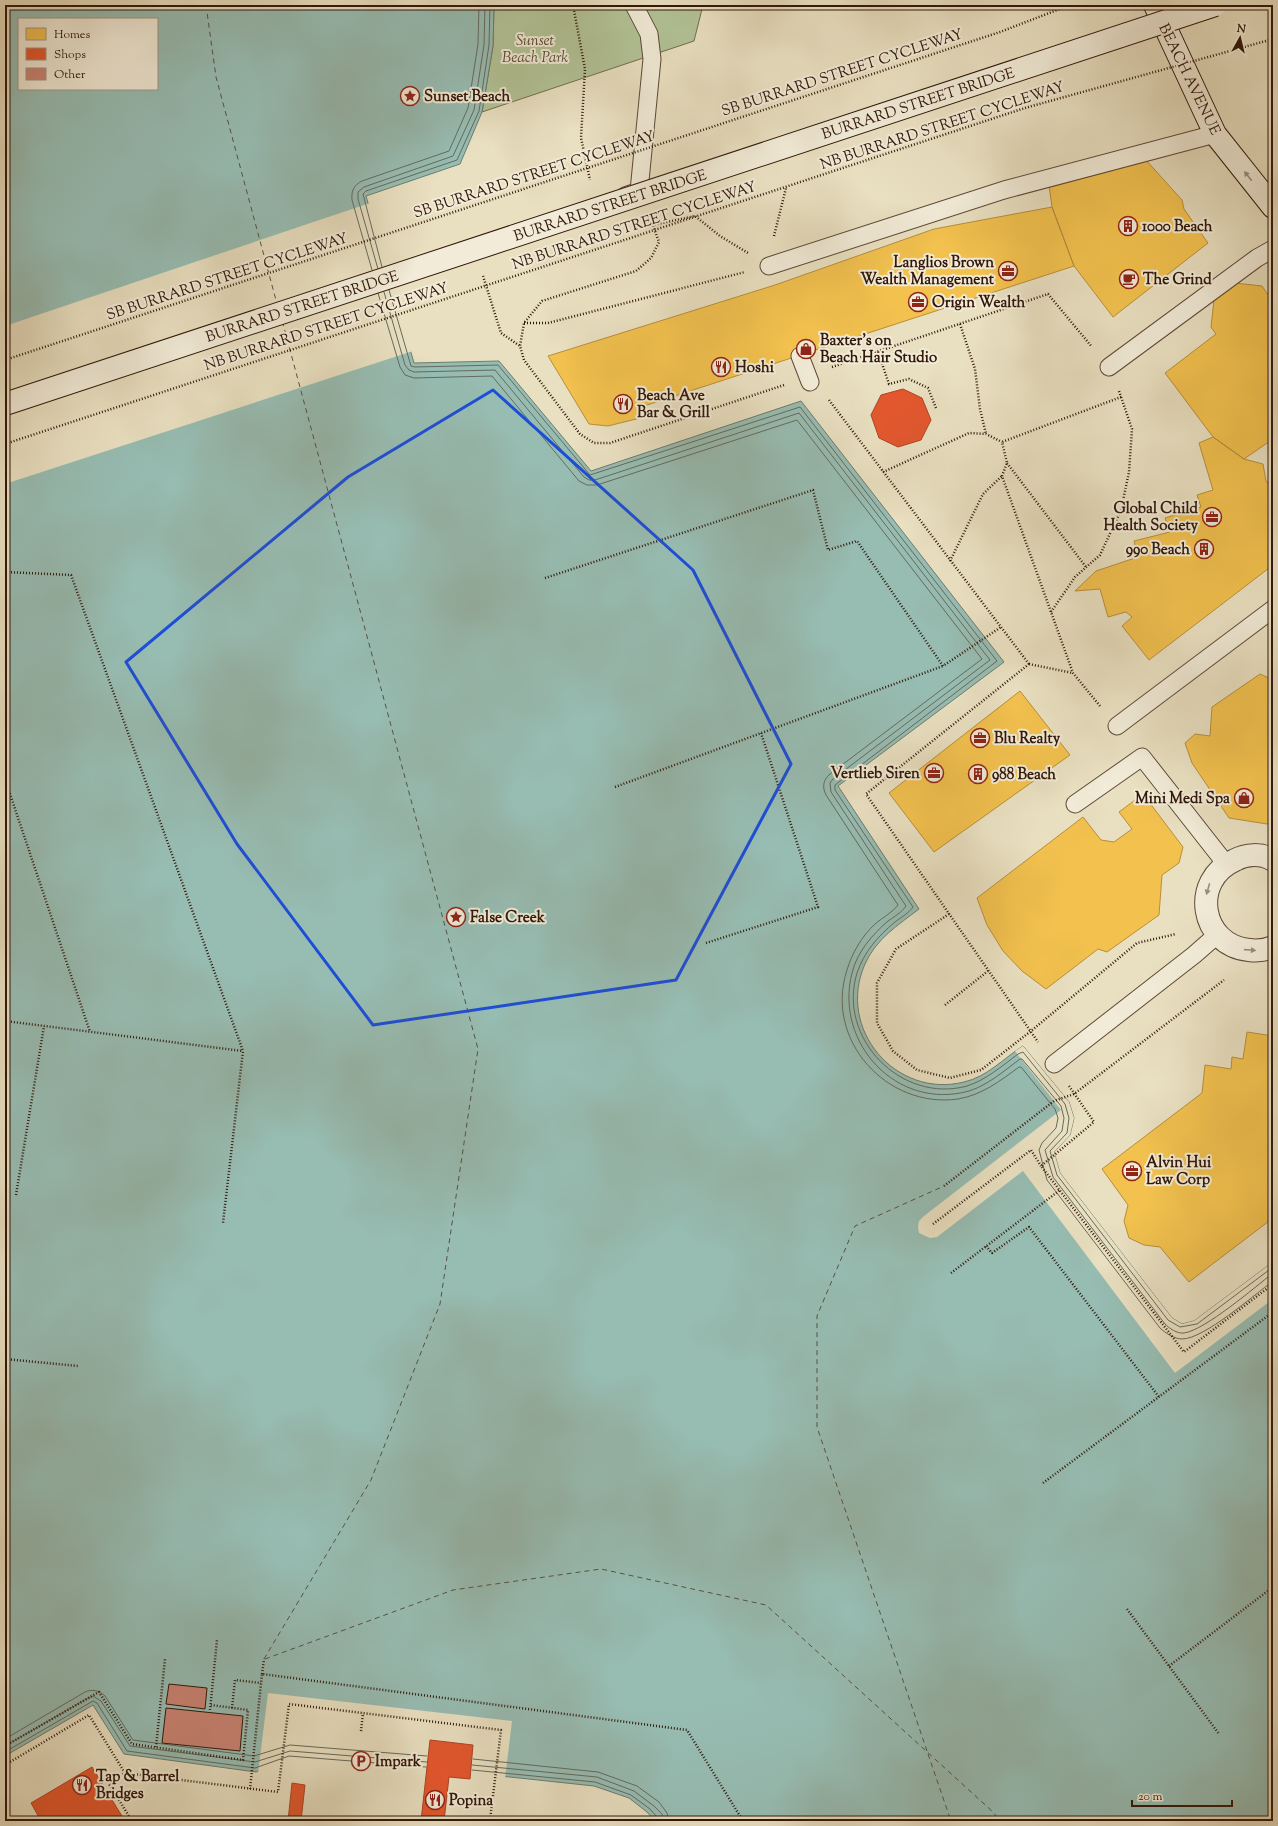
<svg xmlns="http://www.w3.org/2000/svg" width="1278" height="1826" font-family="'Sorts Mill Goudy',serif">
<style>
.green{fill:#b2c396;stroke:#726d50}
.water{fill:#97bdb3;stroke:#6e7b6f;fill-rule:evenodd}
.pier{fill:#e9e0c1}
.homes{fill:#f2c14e;stroke:#b88e3a}
.shops{fill:#e4572e;stroke:#ae4423}
.lines{fill:none;stroke-linecap:round;stroke-linejoin:round}
.shore{stroke:#646a5e;stroke-width:1}
.ferry{stroke:#555145;stroke-width:1;stroke-dasharray:5 4;stroke-linecap:butt}
.building{fill:#ca8475;stroke:#31170a}
.lane-casing{stroke:#5f4938;stroke-width:19}
.street-casing{stroke:#5f4938;stroke-width:24}
.secondary-casing{stroke:#31170a;stroke-width:24}
.path{stroke:#31170a;stroke-width:2.5;stroke-dasharray:1 2;stroke-linecap:butt}
.lane{stroke:#f1ebd7;stroke-width:17}
.street{stroke:#f1ebd7;stroke-width:22}
.secondary{stroke:#f1ebd7;stroke-width:22}
.secondary-bridge-casing{stroke:#31170a;stroke-width:24;stroke-linecap:butt}
.path-bridge{stroke:#31170a;stroke-width:2.5;stroke-dasharray:1 2;stroke-linecap:butt}
.secondary-bridge{stroke:#f1ebd7;stroke-width:22}
.oneway{fill:#9b8c7b}
.marked{fill:none;stroke:#1d4ed8;stroke-width:3;stroke-linejoin:round}
.labels{text-anchor:middle;stroke-width:4;stroke-linejoin:round;paint-order:stroke}
.park-label{font-size:15px;font-style:italic;fill:#584b34;stroke:#f1ebd7}
.street-label{font-size:15px;fill:#31170a;stroke:#f1ebd7}
.poi-label{font-size:15px;font-weight:bold;fill:#31170a;stroke:#f1ebd7;text-anchor:start}
</style>
<rect width="100%" height="100%" fill="#e9e0c1"/>
<filter id="stains"><feTurbulence type="fractalNoise" baseFrequency=".005" numOctaves="4"/><feColorMatrix values="0 0 0 0 .2 0 0 0 0 .09 0 0 0 0 .02 0 0 0 .5 -.17"/></filter>
<radialGradient id="worn" r=".72"><stop offset=".6" stop-color="#630" stop-opacity="0"/><stop offset="1" stop-color="#630" stop-opacity=".3"/></radialGradient>
<path class="green" d="M494,5h209l-9,36 -212,71 11,-66z"/>
<path class="water" d="M5,5h489l-1,41 -11,66 -22,52 -94,32 48,167 85,-2 92,110 210,-70 203,261 -166,124 81,123c-21,16 -43,30 -54,55 -29,65 31,135 99,118 23,-5 40,-24 59,-36l46,56 5,16 -4,17 -16,17 6,21 112,145 10,6 12,-3 79,-59v559h-618l-8,-9 -18,-14 -35,-12 -84,-9 -221,-17 -33,12 -132,-18 -31,-49 -88,51zM19,19h138v70h-138z"/>
<path class="pier" d="M370,203l43,148 -408,133v-158z
M1023,1046l46,56 5,16 -4,17 -16,17 6,21 112,145 10,6 12,-3 79,-59v37l-98,74 -152,-202 -86,66 -7,1 -11,-5 -1,-6 1,-6 5,-5 137,-106 -46,-59z
M268,1693l244,28 -7,58 -216,-17 -31,11z"/>
<path class="homes" d="M1145,159l37,41 2,9 24,34 -95,74 -39,-51 -22,-59 -4,-29z
M1052,207l22,59 -430,140 4,10 -40,10 -19,-2 -41,-68 227,-71 159,-56z
M1235,283l27,3 11,16v137l-29,20 -31,-22 -48,-64 51,-39 -5,-7 3,-27z
M1213,437l31,22 19,5 3,17 7,8v76l-124,95 -27,-34 10,-9 -6,-5 -18,5 -8,-28 -25,2 21,-20 42,-14 -4,-16 36,-9 -5,-14 36,-11 -4,-12 16,-5 -14,-47z
M1260,674l13,6v140l-6,4 -38,-6 -37,-55 -7,-20 10,-9 15,2 2,-29z
M1020,691l50,64 -136,97 -45,-59z
M1143,794l40,53 -4,16 -17,12 -3,40 -52,37 -9,-3 -52,40 -24,-18 -19,-20 -16,-26 -10,-27 106,-81 18,23 13,2 18,-13 -13,-17z
M1247,1032l26,4v182l-84,64 -29,-35 -16,-2 -15,-7 -5,-17 4,-16 -26,-36 100,-76 3,-28 26,4 1,-12 11,2z"/>
<path class="shops" d="M903,389l19,9 9,22 -10,20 -23,7 -19,-9 -8,-23 10,-20z
M430,1740l43,5 -3,34 -21,-2 -5,44h-23z
M92,1767l33,54h-84l-10,-18z
M292,1783l13,2 -4,36h-13z"/>
<g class="lines">
<path class="shore" d="M382,267l-19,-73 3,-3 91,-31 22,-49 10,-66 1,-40
M378,269l-20,-70v-7l6,-5 89,-31 21,-46 10,-65 1,-40
M372,270l-20,-70c-1,-9 2,-15 10,-19l87,-30 19,-43 10,-64 1,-39
M389,290l22,76 4,1 83,-2 92,110 210,-68 197,254 -162,124v5l78,117c-4,6 -13,11 -18,15 -17,14 -31,30 -38,51 -20,65 44,131 110,113 19,-6 35,-20 51,-32l5,-2 42,52 4,14 -2,15 -17,18 7,24 111,145 12,7 17,-3 76,-57
M384,292l21,73 4,5 5,2 81,-2 89,107 5,3h6l204,-67 191,247 -157,119 -3,4 1,9 75,114c-4,6 -12,11 -18,15 -16,14 -31,31 -36,52 -18,70 45,138 117,118 19,-6 35,-20 51,-32h2l39,47 3,12 -2,13 -17,19 8,27 112,147c4,4 12,10 19,9 21,-3 70,-45 89,-60
M378,293l22,74 5,8 9,3 78,-2 87,105 8,4h10l200,-65 185,239 -152,115c-7,6 -8,13 -4,21l72,110c-5,7 -16,13 -23,19 -13,12 -23,29 -28,46 -23,70 40,139 111,129 24,-4 42,-18 61,-32h2l34,42 3,9 -2,10 -14,15 -3,7 8,30 113,148c5,5 15,11 22,11 22,0 72,-44 91,-58
M5,1739l80,-47c7,-3 14,-2 20,4l28,44 121,16 36,-11 137,11
M5,1746l83,-48 5,-2 8,5 29,45 125,16 35,-11 137,11
M5,1752l88,-51 4,2 30,48 128,17 34,-12 137,11
M473,1759l125,13 39,14 22,16 8,11 2,8
M472,1765l125,12 37,14 20,15 8,8 1,7
M472,1770l123,12 36,13 19,14 7,8 1,4"/>
<path class="ferry" d="M206,5l10,72 61,227
M264,1659l107,-179 69,-176 38,-255 -195,-725
M265,1659l188,-69 148,-21 165,36 227,207 7,9
M927,1751l-110,-324v-111l38,-90 89,-40
M928,1754l23,67"/>
</g>
<path class="building" d="M169,1684l38,4 -2,21 -39,-5z
M166,1708l77,8 -3,35 -78,-8z"/>
<g class="lines">
<defs>
<path id="lane" d="M625,196l14,-5 13,-132 -3,-25 -15,-29
M769,266l235,-76 211,-56
M800,356l10,26
M1109,367l148,-109 16,-9
M1117,726l156,-117
M1075,804l67,-47 84,107
M1054,1064l140,-109 24,-21"/>
<path id="street" d="M1273,860c-12,-7 -27,-6 -38,0 -45,20 -35,85 14,90 8,1 17,0 24,-3"/>
<path id="secondary" d="M1155,5l60,129 58,73"/>
</defs>
<use href="#lane" class="lane-casing"/>
<use href="#street" class="street-casing"/>
<use href="#secondary" class="secondary-casing"/>
<path class="path" d="M573,5l12,64 -4,69 9,42
M651,220l8,22 -8,16 -15,13 -94,30 -18,22 -4,23 4,14 56,74 14,9h16l174,-58
M634,229l61,-13 25,20 28,17
M774,236l12,-48
M483,276l18,57 19,13
M524,323h24l197,-51
M960,324l15,45 5,40 6,25
M878,352l11,32 20,-5 19,9 8,20
M832,367l216,-73 44,53
M829,400l200,264
M1007,463l79,104
M883,472l86,-39 17,1 16,8
M950,561l33,-67 19,-18
M5,572l66,3 172,476 -20,172
M545,578l268,-88 15,60 29,-9 86,125 58,-39
M1051,612l24,-35 25,-22 21,-45 8,-38 3,-43 -11,-32
M1029,664l-163,130 172,248
M1029,664l44,9
M1100,706l-27,-33 -71,-197 5,-13 -5,-21 119,-45 -2,-6
M5,779l85,253
M615,787l328,-121
M949,914l-53,35 -19,34v40l16,28 24,19 33,8 31,-8 50,-39 106,-88 39,-9
M706,943l112,-36 -57,-174
M945,1005l43,-34
M5,1021l238,30
M1069,1086l25,36 -53,44 143,186 89,-68
M944,1186l110,-85 20,-7 150,-114
M16,1195l28,-169
M933,1224l98,-74 10,16
M986,1246l6,7 37,-26 130,170
M951,1273l109,-83
M5,1359l73,7
M1043,1483l230,-171
M1127,1609l92,125
M1169,1666l104,-79
M262,1674l2,-15
M232,1708l3,-28 26,3
M210,1710l7,-70
M361,1731l2,-18
M5,1746l94,-54 33,52 111,16 5,-50 -37,-5
M156,1747l9,-88
M5,1765l84,-50 36,58
M250,1789l12,-115 425,56 56,91
M132,1821l-23,-37 16,-11 153,19 11,-88 212,26 -11,90 9,1"/>
<use href="#lane" class="lane"/>
<use href="#street" class="street"/>
<use href="#secondary" class="secondary"/>
<defs>
<path id="secondary-bridge" d="M5,404l1210,-399"/>
</defs>
<use href="#secondary-bridge" class="secondary-bridge-casing"/>
<path class="path-bridge" d="M5,360l995,-328 70,-27
M5,444l1020,-336 248,-69"/>
<use href="#secondary-bridge" class="secondary-bridge"/>
</g>
<defs><path id="oneway-solid" d="M-6-.8H1V-3.2L6.5 0L1 3.2V.8H-6Z"/></defs>
<g class="oneway">
<use href="#oneway-solid" transform="translate(1248 176) rotate(-128)"/>
<use href="#oneway-solid" transform="translate(1208 889) rotate(106)"/>
<use href="#oneway-solid" transform="translate(1250 950) rotate(4)"/>
</g>
<path class="marked" d="M493,390l200,180 98,194 -115,216 -303,45 -136,-181 -111,-182 222,-185z"/>
<defs>
<symbol id="sight-ring" viewBox="-11 -11 22 22"><circle r="9.5" fill="#f1ebd7" stroke="#8f2418" stroke-width="1.5"/><path d="M0-6L1.8-2.2L6-1.7L2.9 1.2L3.7 5.4L0 3.3L-3.7 5.4L-2.9 1.2L-6-1.7L-1.8-2.2Z" fill="#8f2418"/></symbol>
<symbol id="building-ring" viewBox="-11 -11 22 22"><circle r="9.5" fill="#f1ebd7" stroke="#8f2418" stroke-width="1.5"/><path d="M-4-6H4V6H1V3H-1V6H-4ZM-2.5-4.3h1.7v1.8h-1.7ZM.8-4.3h1.7v1.8H.8ZM-2.5-1h1.7V.8h-1.7ZM.8-1h1.7V.8H.8Z" fill="#8f2418"/></symbol>
<symbol id="office-ring" viewBox="-11 -11 22 22"><circle r="9.5" fill="#f1ebd7" stroke="#8f2418" stroke-width="1.5"/><path d="M-6-3h4V-5.5h4V-3h4V5H-6ZM-1-4.5V-3h2v-1.5ZM-6 0V1H6V0Z" fill="#8f2418"/></symbol>
<symbol id="cafe-ring" viewBox="-11 -11 22 22"><circle r="9.5" fill="#f1ebd7" stroke="#8f2418" stroke-width="1.5"/><path d="M-5.5-4.5H6V0H3Q3 3.5 0 3.5H-2.5Q-5.5 3.5-5.5 0ZM3-3.2v2h1.7v-2ZM-6 4.5H4V6H-6Z" fill="#8f2418"/></symbol>
<symbol id="shop-ring" viewBox="-11 -11 22 22"><circle r="9.5" fill="#f1ebd7" stroke="#8f2418" stroke-width="1.5"/><path d="M-5-2.5h2.3a2.7 3.5 0 0 1 5.4 0H5L5.5 6h-11ZM-1.5-2.5h3a1.5 2.3 0 0 0-3 0Z" fill="#8f2418"/></symbol>
<symbol id="restaurant-ring" viewBox="-11 -11 22 22"><circle r="9.5" fill="#f1ebd7" stroke="#8f2418" stroke-width="1.5"/><path d="M-5-6h1v4h1v-4h1v4h1v-4h1v5L-1.5 .5V6h-2V.5L-5-1ZM5-6V6H3V1.5H1.5Q1.5-4 5-6Z" fill="#8f2418"/></symbol>
<symbol id="parking-ring" viewBox="-11 -11 22 22"><circle r="9.5" fill="#f1ebd7" stroke="#8f2418" stroke-width="1.5"/><path d="M-3.5-5.5H1a3.5 3.5 0 0 1 0 7H-1V5.5H-3.5ZM-1-3.4V-.6H.8a1.4 1.4 0 0 0 0-2.8Z" fill="#8f2418"/></symbol>
</defs>
<g fill-rule="evenodd">
<use href="#sight-ring" x="399" y="85" width="22" height="22"/>
<use href="#building-ring" x="1117" y="215" width="22" height="22"/>
<use href="#office-ring" x="997" y="260" width="22" height="22"/>
<use href="#cafe-ring" x="1118" y="268" width="22" height="22"/>
<use href="#office-ring" x="907" y="291" width="22" height="22"/>
<use href="#shop-ring" x="795" y="338" width="22" height="22"/>
<use href="#restaurant-ring" x="710" y="356" width="22" height="22"/>
<use href="#restaurant-ring" x="612" y="393" width="22" height="22"/>
<use href="#office-ring" x="1201" y="506" width="22" height="22"/>
<use href="#building-ring" x="1193" y="538" width="22" height="22"/>
<use href="#office-ring" x="969" y="727" width="22" height="22"/>
<use href="#office-ring" x="923" y="762" width="22" height="22"/>
<use href="#building-ring" x="967" y="763" width="22" height="22"/>
<use href="#shop-ring" x="1233" y="787" width="22" height="22"/>
<use href="#sight-ring" x="445" y="906" width="22" height="22"/>
<use href="#office-ring" x="1121" y="1160" width="22" height="22"/>
<use href="#parking-ring" x="350" y="1750" width="22" height="22"/>
<use href="#restaurant-ring" x="71" y="1774" width="22" height="22"/>
<use href="#restaurant-ring" x="424" y="1789" width="22" height="22"/>
</g>
<g class="labels">
<g class="park-label">
<text x="535" y="45">Sunset<tspan x="535" dy="17">Beach Park</tspan></text>
</g>
<g class="street-label">
<text transform="translate(842 72) rotate(-18)" y="5">SB BURRARD STREET CYCLEWAY</text>
<text transform="translate(1190 79) rotate(64)" y="5">BEACH AVENUE</text>
<text transform="translate(918 103) rotate(-18)" y="5">BURRARD STREET BRIDGE</text>
<text transform="translate(942 125) rotate(-18)" y="5">NB BURRARD STREET CYCLEWAY</text>
<text transform="translate(534 174) rotate(-18)" y="5">SB BURRARD STREET CYCLEWAY</text>
<text transform="translate(610 205) rotate(-18)" y="5">BURRARD STREET BRIDGE</text>
<text transform="translate(634 225) rotate(-18)" y="5">NB BURRARD STREET CYCLEWAY</text>
<text transform="translate(227 276) rotate(-18)" y="5">SB BURRARD STREET CYCLEWAY</text>
<text transform="translate(302 306) rotate(-18)" y="5">BURRARD STREET BRIDGE</text>
<text transform="translate(326 326) rotate(-18)" y="5">NB BURRARD STREET CYCLEWAY</text>
</g>
<g class="poi-label">
<text x="424" y="101">Sunset Beach</text>
<text x="1142" y="231">1000 Beach</text>
<text x="994" y="267" text-anchor="end">Langlios Brown<tspan x="994" dy="17">Wealth Management</tspan></text>
<text x="1143" y="284">The Grind</text>
<text x="932" y="307">Origin Wealth</text>
<text x="820" y="345">Baxter's on<tspan x="820" dy="17">Beach Hair Studio</tspan></text>
<text x="735" y="372">Hoshi</text>
<text x="637" y="400">Beach Ave<tspan x="637" dy="17">Bar &amp; Grill</tspan></text>
<text x="1198" y="513" text-anchor="end">Global Child<tspan x="1198" dy="17">Health Society</tspan></text>
<text x="1190" y="554" text-anchor="end">990 Beach</text>
<text x="994" y="743">Blu Realty</text>
<text x="920" y="778" text-anchor="end">Vertlieb Siren</text>
<text x="992" y="779">988 Beach</text>
<text x="1230" y="803" text-anchor="end">Mini Medi Spa</text>
<text x="470" y="922">False Creek</text>
<text x="1146" y="1167">Alvin Hui<tspan x="1146" dy="17">Law Corp</tspan></text>
<text x="375" y="1766">Impark</text>
<text x="96" y="1781">Tap &amp; Barrel<tspan x="96" dy="17">Bridges</tspan></text>
<text x="449" y="1805">Popina</text>
</g>
</g>
<rect width="1278" height="1826" fill="none" stroke="#e9e0c1" stroke-width="20"/>
<rect x="6" y="6" width="1266" height="1814" fill="none" stroke="#31170a" stroke-width="2"/>
<rect x="10" y="10" width="1258" height="1806" fill="none" stroke="#31170a"/>
<rect x="18" y="18" width="140" height="72" fill="#f1ebd7" stroke="#a49685"/>
<rect x="26" y="28" width="20" height="12" fill="#f2c14e" stroke="#a49685"/>
<text x="54" y="38" font-size="12" fill="#31170a">Homes</text>
<rect x="26" y="48" width="20" height="12" fill="#e4572e" stroke="#a49685"/>
<text x="54" y="58" font-size="12" fill="#31170a">Shops</text>
<rect x="26" y="68" width="20" height="12" fill="#ca8475" stroke="#a49685"/>
<text x="54" y="78" font-size="12" fill="#31170a">Other</text>
<g transform="translate(1240 38) rotate(8)" stroke="#f1ebd7" stroke-width="3" paint-order="stroke">
<path d="M0-3L7 15L0 10L-7 15Z" fill="#31170a"/>
<text y="-6" font-size="11" font-weight="bold" text-anchor="middle" fill="#31170a">N</text>
</g>
<path d="M1132 1800v6h100v-6" fill="none" stroke="#31170a" stroke-width="2"/>
<text x="1138" y="1800" font-size="12" fill="#31170a" stroke="#f1ebd7" stroke-width="3" paint-order="stroke">20 m</text>
<rect width="100%" height="100%" filter="url(#stains)"/>
<rect width="100%" height="100%" fill="url(#worn)"/>
</svg>
